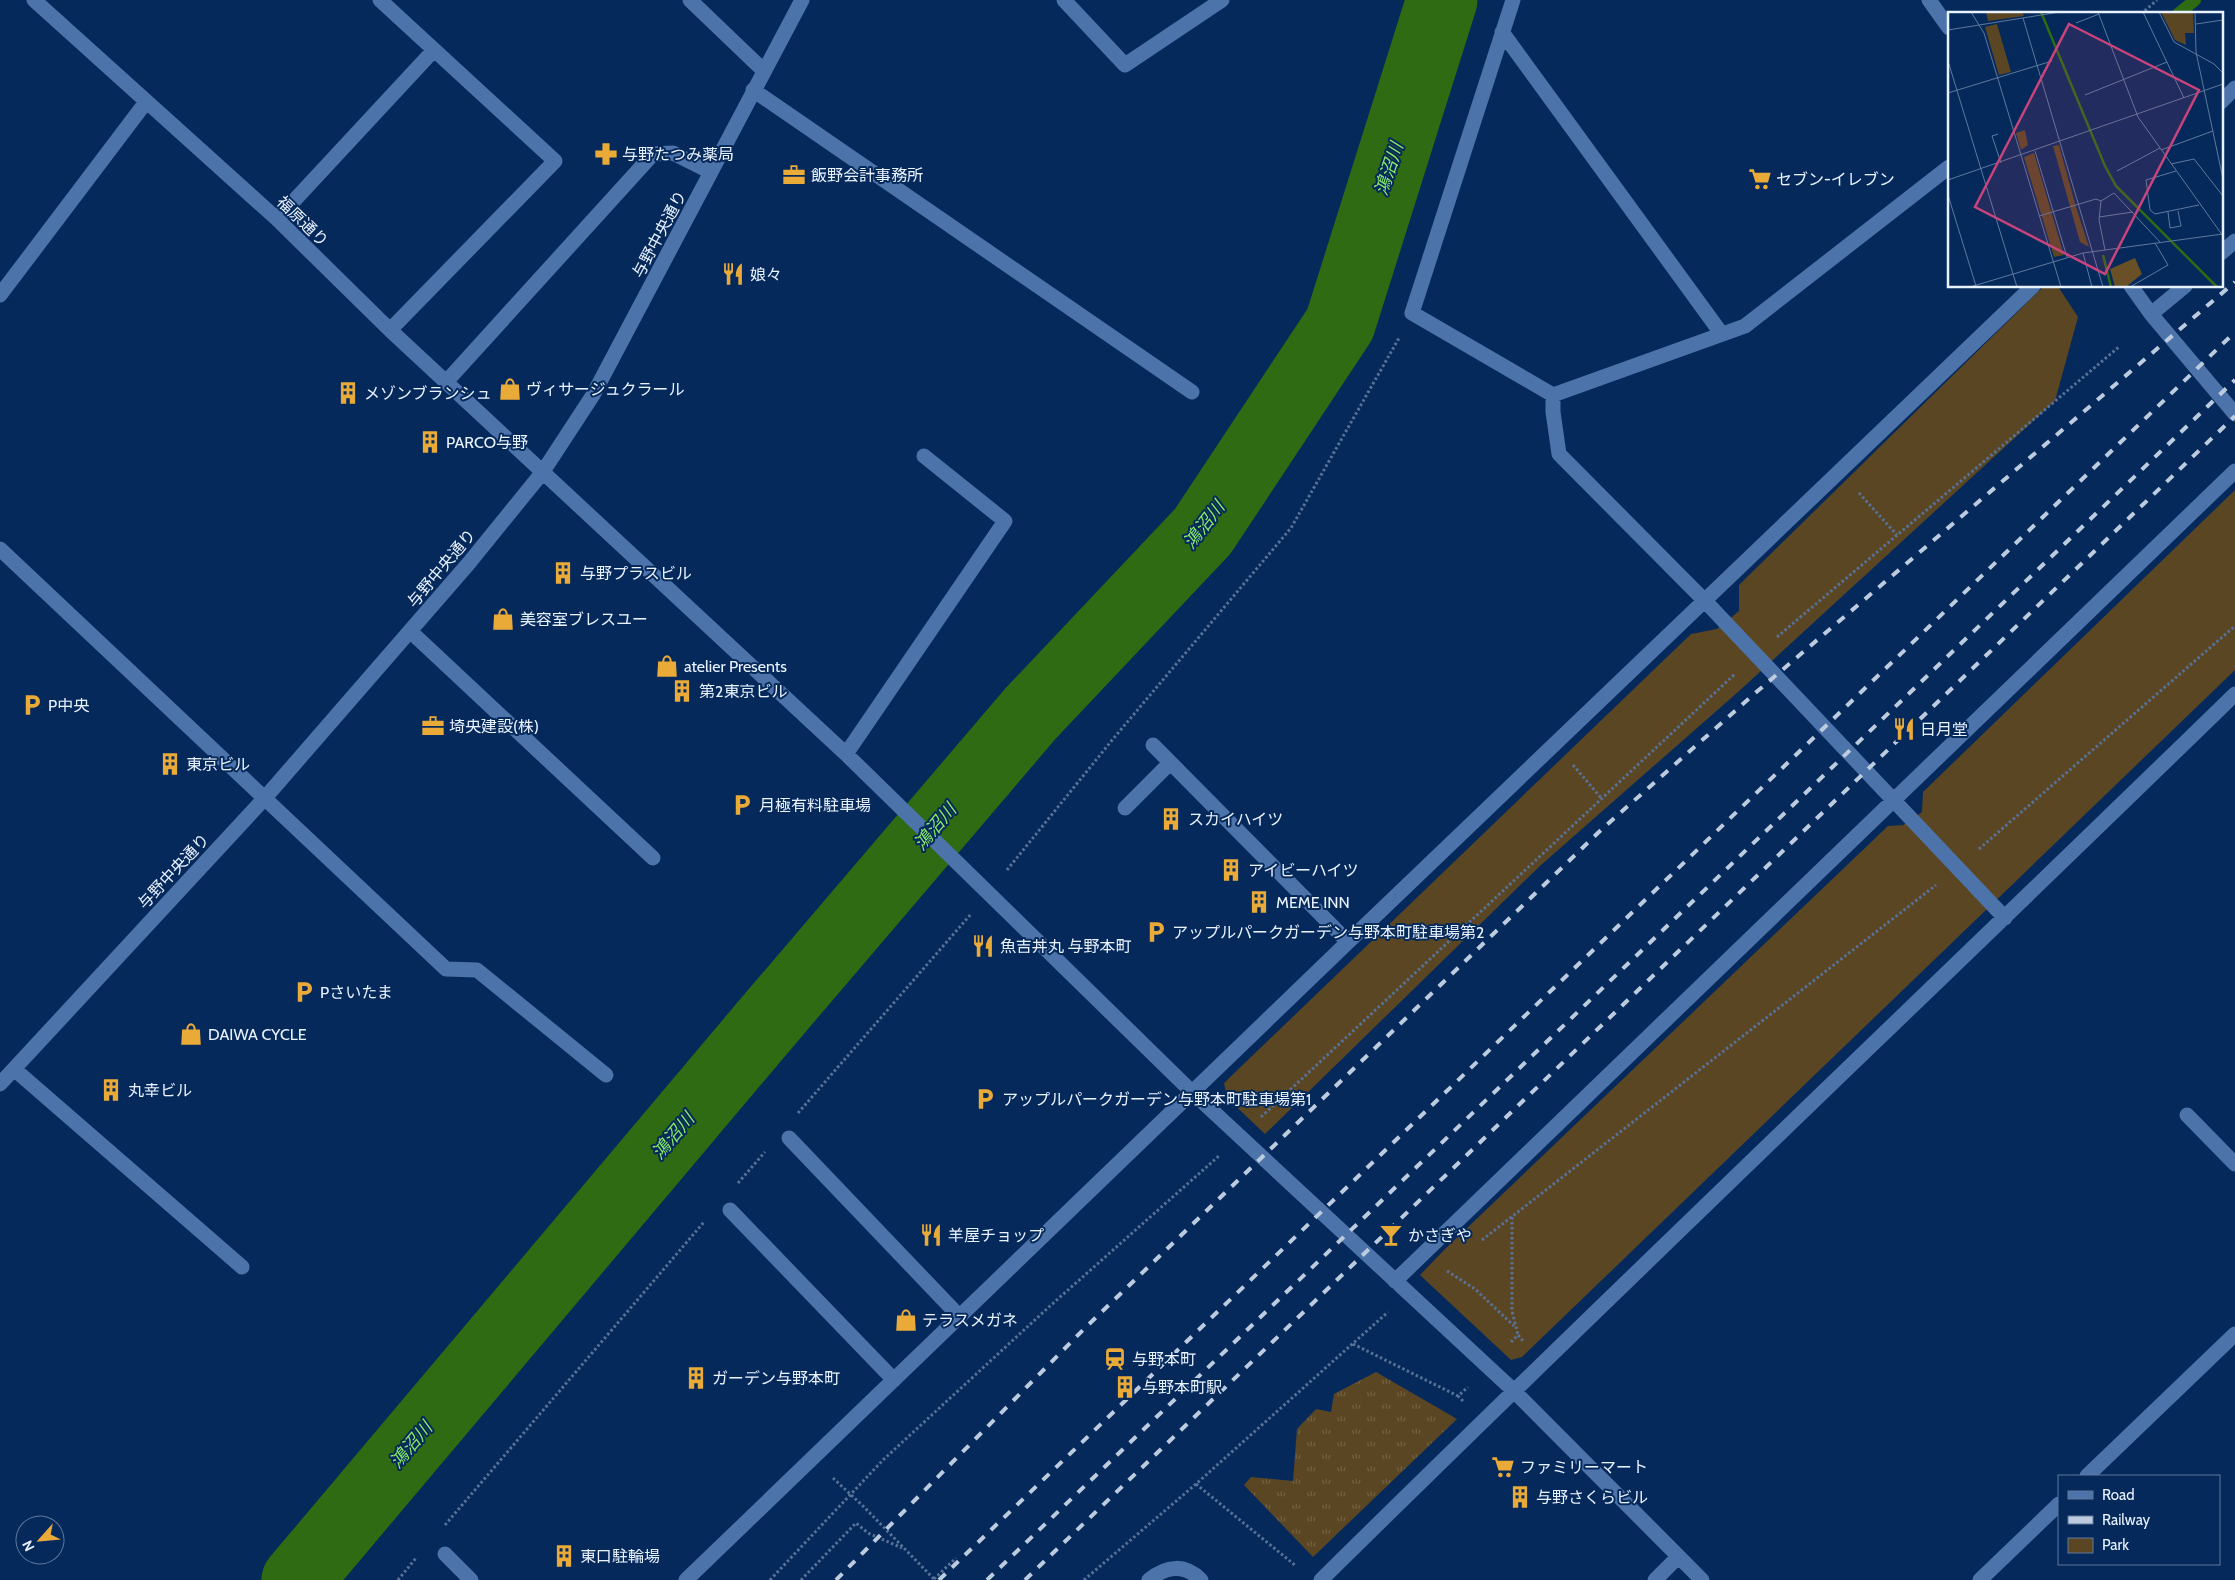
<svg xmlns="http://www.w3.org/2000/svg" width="2235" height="1580" font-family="Cabin,'Noto Sans JP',sans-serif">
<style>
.grass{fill:url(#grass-tufts)}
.park{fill:#5b4623}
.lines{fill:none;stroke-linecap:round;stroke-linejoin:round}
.stream{stroke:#2f6b12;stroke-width:12}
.river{stroke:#2f6b12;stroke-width:71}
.path{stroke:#587297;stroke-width:3;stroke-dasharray:2.5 2.5;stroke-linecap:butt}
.minor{stroke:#4d73ab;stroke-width:15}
.rail{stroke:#bdcbdf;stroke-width:4;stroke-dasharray:9 9;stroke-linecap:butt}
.labels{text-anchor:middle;stroke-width:4;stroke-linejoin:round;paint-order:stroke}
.poi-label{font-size:16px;fill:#e9f2ff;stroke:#05295b;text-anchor:start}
.street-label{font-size:16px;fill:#e9f2ff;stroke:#05295b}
.water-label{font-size:18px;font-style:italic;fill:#8aed65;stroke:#05295b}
.inset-river{fill:none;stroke:#2f6b12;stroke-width:2.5}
.inset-road{fill:none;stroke:#60799d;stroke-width:1}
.view{fill:#ca447c;fill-opacity:0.15;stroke:#ca447c;stroke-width:2.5}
.inset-edge{fill:none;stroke:#e9f2ff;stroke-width:2.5}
</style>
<defs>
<pattern id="grass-tufts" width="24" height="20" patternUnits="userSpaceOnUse" patternTransform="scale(1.25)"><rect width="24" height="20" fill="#5b4623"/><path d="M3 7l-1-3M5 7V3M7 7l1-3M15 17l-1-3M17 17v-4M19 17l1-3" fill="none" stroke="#736144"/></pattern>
</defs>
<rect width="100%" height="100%" fill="#05295b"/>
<path class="grass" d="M1376,1372l81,47 -144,138 -69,-72 7,-8 42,4 4,-52 19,-20 15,3 3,-18z"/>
<path class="park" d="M2044,286h12l3,2 19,29 -23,84 -317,291 -197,173 -276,269 -38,-36 -3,-15 467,-449 26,-5 22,-18v-26z
M2235,490v180l-713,687 -11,3 -91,-85 25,-26 443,-423 15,-1 19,-13 1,-20z"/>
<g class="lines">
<path class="stream" d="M2178,14l17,-14"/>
<path class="river" d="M297,1580l467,-554 267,-313 172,-182 137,-207 102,-324"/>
<path class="path" d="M2141,14l16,-14
M1859,493l38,42
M1777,637l343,-291
M1573,765l29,34
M1979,849l256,-223
M1007,870l106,-131 178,-211 108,-190
M798,1113l173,-199
M1261,1117l474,-443
M738,1183l27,-31
M1512,1217v94l6,24
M1482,1240l454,-355
M1447,1271l28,18 39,37
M1511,1342l7,-7 6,7
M1353,1344l105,52
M1463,1401l-5,-5 10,-9
M833,1478l31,29 71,73
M1196,1484l100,82
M445,1525l259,-303
M934,1579l22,-21
M398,1580l18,-22
M770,1580l113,-120 167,-154 170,-151
M801,1580l55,-57 12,10 34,15
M1084,1580l112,-96 192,-172"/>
<path class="minor" d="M34,0l243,219 113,111 456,424 346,338 321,298 189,190
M380,0l175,161 -165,169
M690,0l73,70
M1064,0l61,65 97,-65
M1513,0l-101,313 141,82 192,-69 204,-159
M1929,0l20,28
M1502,32l219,301
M753,90l439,302
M2221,102l14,-14
M277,219l157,-169
M2221,253l14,-12
M2131,286l20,28 84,100
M0,295l146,-193
M2151,314l34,-28
M446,382l207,-228 20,-1 38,19
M1553,395v17l6,42 146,147 300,317
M0,549l446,420 31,1 129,105
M410,631l243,227
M1153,745l195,197
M846,754l159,-233 -81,-65
M1125,808l45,-45
M14,1069l228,198
M0,1084l264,-285 205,-236 73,-90 51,-78 209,-395
M2187,1115l48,49
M789,1138l171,179
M730,1210l164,170
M1395,1281l840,-810
M2087,1476l148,-142
M445,1554l26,26
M686,1580l662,-638 685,-656
M1149,1580c18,-15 36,-16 52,0
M1321,1580c302,-298 610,-590 914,-886
M1655,1580l23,-23
M1980,1580l79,-76"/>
<path class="rail" d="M836,1580l247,-250 518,-500 152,-135 482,-413
M939,1580l1296,-1248
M987,1580l1248,-1200
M1025,1580l1210,-1164"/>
</g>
<defs>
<symbol id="pharmacy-bare" viewBox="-9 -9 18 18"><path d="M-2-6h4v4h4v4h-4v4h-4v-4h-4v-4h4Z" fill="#e9aa38" stroke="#05295b" stroke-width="2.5" paint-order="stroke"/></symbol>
<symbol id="office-bare" viewBox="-9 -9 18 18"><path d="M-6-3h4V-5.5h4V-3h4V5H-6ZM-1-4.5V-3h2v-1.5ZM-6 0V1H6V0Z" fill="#e9aa38" stroke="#05295b" stroke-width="2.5" paint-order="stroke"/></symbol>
<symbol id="supermarket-bare" viewBox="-9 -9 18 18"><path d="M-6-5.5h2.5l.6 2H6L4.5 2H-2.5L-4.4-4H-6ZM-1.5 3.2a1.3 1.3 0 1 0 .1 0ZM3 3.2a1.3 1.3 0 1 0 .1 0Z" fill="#e9aa38" stroke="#05295b" stroke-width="2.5" paint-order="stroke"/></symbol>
<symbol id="restaurant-bare" viewBox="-9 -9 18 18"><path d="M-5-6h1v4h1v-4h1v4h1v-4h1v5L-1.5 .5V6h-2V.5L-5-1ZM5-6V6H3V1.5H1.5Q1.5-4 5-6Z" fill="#e9aa38" stroke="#05295b" stroke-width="2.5" paint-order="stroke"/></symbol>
<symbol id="shop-bare" viewBox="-9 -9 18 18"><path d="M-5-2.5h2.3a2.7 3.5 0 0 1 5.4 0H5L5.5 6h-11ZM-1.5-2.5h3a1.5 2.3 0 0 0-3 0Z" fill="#e9aa38" stroke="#05295b" stroke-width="2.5" paint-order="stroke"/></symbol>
<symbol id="building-bare" viewBox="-9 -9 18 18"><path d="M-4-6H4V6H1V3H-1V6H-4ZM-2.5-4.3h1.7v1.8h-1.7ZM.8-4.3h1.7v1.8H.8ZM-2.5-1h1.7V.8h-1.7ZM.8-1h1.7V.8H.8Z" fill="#e9aa38" stroke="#05295b" stroke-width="2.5" paint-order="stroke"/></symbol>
<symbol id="parking-bare" viewBox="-9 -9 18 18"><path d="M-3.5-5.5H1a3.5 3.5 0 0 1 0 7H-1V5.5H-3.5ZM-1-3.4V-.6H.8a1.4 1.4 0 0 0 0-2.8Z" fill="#e9aa38" stroke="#05295b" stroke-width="2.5" paint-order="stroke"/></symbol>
<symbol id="bar-bare" viewBox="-9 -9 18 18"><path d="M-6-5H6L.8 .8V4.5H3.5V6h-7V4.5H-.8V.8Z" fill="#e9aa38" stroke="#05295b" stroke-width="2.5" paint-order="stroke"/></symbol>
<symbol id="station-bare" viewBox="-9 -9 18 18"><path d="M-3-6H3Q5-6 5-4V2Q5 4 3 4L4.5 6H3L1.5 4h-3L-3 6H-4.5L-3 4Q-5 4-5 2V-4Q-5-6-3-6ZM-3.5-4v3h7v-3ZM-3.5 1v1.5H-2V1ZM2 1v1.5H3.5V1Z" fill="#e9aa38" stroke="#05295b" stroke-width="2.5" paint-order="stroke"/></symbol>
</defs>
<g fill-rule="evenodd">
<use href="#pharmacy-bare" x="590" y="138" width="32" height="32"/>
<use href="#office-bare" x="778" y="159" width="32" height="32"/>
<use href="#supermarket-bare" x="1744" y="163" width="32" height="32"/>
<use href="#restaurant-bare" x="717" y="258" width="32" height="32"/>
<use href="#shop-bare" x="494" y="373" width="32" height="32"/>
<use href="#building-bare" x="332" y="377" width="32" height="32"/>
<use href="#building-bare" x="414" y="426" width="32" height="32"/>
<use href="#building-bare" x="547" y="557" width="32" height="32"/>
<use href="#shop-bare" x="487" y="603" width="32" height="32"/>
<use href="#shop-bare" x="651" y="650" width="32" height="32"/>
<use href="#building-bare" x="666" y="675" width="32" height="32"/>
<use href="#parking-bare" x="16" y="689" width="32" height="32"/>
<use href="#office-bare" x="417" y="710" width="32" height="32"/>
<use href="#restaurant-bare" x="1888" y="713" width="32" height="32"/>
<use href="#building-bare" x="154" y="748" width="32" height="32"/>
<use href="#parking-bare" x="726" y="789" width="32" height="32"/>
<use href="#building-bare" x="1155" y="803" width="32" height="32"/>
<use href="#building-bare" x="1215" y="854" width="32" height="32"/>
<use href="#building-bare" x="1243" y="886" width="32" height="32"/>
<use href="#parking-bare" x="1140" y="916" width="32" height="32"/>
<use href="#restaurant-bare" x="967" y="930" width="32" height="32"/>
<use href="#parking-bare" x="288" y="976" width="32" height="32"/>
<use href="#shop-bare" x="175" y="1018" width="32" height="32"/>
<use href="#building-bare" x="95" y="1074" width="32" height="32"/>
<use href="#parking-bare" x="969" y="1083" width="32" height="32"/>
<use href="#restaurant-bare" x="915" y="1219" width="32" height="32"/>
<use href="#bar-bare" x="1375" y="1219" width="32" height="32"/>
<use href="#shop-bare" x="890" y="1304" width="32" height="32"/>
<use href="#station-bare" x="1099" y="1343" width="32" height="32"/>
<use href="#building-bare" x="680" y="1362" width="32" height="32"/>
<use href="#building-bare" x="1109" y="1371" width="32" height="32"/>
<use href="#supermarket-bare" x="1487" y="1451" width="32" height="32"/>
<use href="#building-bare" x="1504" y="1481" width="32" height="32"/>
<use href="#building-bare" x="548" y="1540" width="32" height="32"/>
</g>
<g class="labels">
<g class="poi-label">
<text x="622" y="160">与野たつみ薬局</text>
<text x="811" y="181">飯野会計事務所</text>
<text x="1776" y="185">セブン-イレブン</text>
<text x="750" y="280">娘々</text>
<text x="526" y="395">ヴィサージュクラール</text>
<text x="364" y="399">メゾンブランシュ</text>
<text x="446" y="448">PARCO与野</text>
<text x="580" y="579">与野プラスビル</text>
<text x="520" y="625">美容室ブレスユー</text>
<text x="684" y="672">atelier Presents</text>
<text x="699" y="697">第2東京ビル</text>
<text x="48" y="711">P中央</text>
<text x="449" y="732">埼央建設(株)</text>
<text x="1920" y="735">日月堂</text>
<text x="186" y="770">東京ビル</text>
<text x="759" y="811">月極有料駐車場</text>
<text x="1188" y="825">スカイハイツ</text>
<text x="1248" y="876">アイビーハイツ</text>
<text x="1276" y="908">MEME INN</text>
<text x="1172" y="938">アップルパークガーデン与野本町駐車場第2</text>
<text x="1000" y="952">魚吉丼丸 与野本町</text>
<text x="320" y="998">Pさいたま</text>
<text x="208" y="1040">DAIWA CYCLE</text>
<text x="128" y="1096">丸幸ビル</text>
<text x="1002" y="1105">アップルパークガーデン与野本町駐車場第1</text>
<text x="948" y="1241">羊屋チョップ</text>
<text x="1408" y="1241">かさぎや</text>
<text x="922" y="1326">テラスメガネ</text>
<text x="1132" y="1365">与野本町</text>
<text x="712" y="1384">ガーデン与野本町</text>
<text x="1142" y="1393">与野本町駅</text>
<text x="1520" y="1473">ファミリーマート</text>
<text x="1536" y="1503">与野さくらビル</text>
<text x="580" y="1562">東口駐輪場</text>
</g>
<g class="street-label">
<text transform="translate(303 221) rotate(44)" y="6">福原通り</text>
<text transform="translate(659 234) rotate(-62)" y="6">与野中央通り</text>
<text transform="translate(441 568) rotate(-50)" y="6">与野中央通り</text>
<text transform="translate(173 871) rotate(-47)" y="6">与野中央通り</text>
</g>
<g class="water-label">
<text transform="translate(1389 169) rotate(-72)" y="6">鴻沼川</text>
<text transform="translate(1204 525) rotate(-52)" y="6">鴻沼川</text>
<text transform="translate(935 827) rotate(-50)" y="6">鴻沼川</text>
<text transform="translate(673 1136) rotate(-50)" y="6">鴻沼川</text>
<text transform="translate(411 1445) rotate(-50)" y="6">鴻沼川</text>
</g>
</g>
<g transform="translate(1948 12)">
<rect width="275" height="275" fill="#05295b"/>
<path d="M77,118l3,15 -7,5 -5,-17z" fill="#5b4623"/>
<path d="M187,246l7,16 -16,13h-11l-5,-18z" fill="#695026"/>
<path d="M213,0h32l1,21h-9l1,12 -11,-5z" fill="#5b4623"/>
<path d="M38,0h36l2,4 -36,5zM49,12l14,48 -12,3 -14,-48zM111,133l17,62 13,40 -9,-5 -27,-96zM86,141l30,102 -10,2 -30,-100z" fill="#5b4623"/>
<path class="inset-river" d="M93,0l64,154 11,20 101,101M155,243l8,32"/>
<path class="inset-road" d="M23,0l13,21 77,254M150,0l40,105 85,119M195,0l41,86M211,0l15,30 40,22 9,9M247,0l1,40 27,127M75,6l80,269M128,11l23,-9M248,12l27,-4M0,18l112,-18M0,49l69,226M0,81l104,-32M137,83l82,-33M50,122l-6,2 9,27M213,138l52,-19M87,139l32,106M223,152l23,-5 29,37M169,159l43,-23M228,159l-30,9 4,30 5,4 44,-9M0,168l275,-96M0,183l28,91M220,200l2,16 11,-2 -3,-15M91,204l57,-17 5,2M151,205l34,-5M157,238l-6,-30 2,-19 13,-8 46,49M135,241l9,34M22,275l113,-34 140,-19M182,275l38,-22 -13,-22"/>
<path class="view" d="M121,12l130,66 -94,184 -130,-67z"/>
<rect width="275" height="275" class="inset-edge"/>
</g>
<rect x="2058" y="1475" width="162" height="90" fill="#05295b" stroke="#60799d"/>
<rect x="2068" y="1491" width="25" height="8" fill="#4d73ab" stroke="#60799d"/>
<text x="2102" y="1500" font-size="15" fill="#e9f2ff">Road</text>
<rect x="2068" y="1516" width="25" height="8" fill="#bdcbdf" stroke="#60799d"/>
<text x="2102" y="1525" font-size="15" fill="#e9f2ff">Railway</text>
<rect x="2068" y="1538" width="25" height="15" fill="#5b4623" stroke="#60799d"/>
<text x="2102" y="1550" font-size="15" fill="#e9f2ff">Park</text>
<g transform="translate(40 1540) rotate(243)"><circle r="24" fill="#05295b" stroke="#60799d"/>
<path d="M0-4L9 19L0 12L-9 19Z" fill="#e9aa38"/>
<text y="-8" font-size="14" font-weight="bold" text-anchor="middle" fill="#e9f2ff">N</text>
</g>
</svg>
